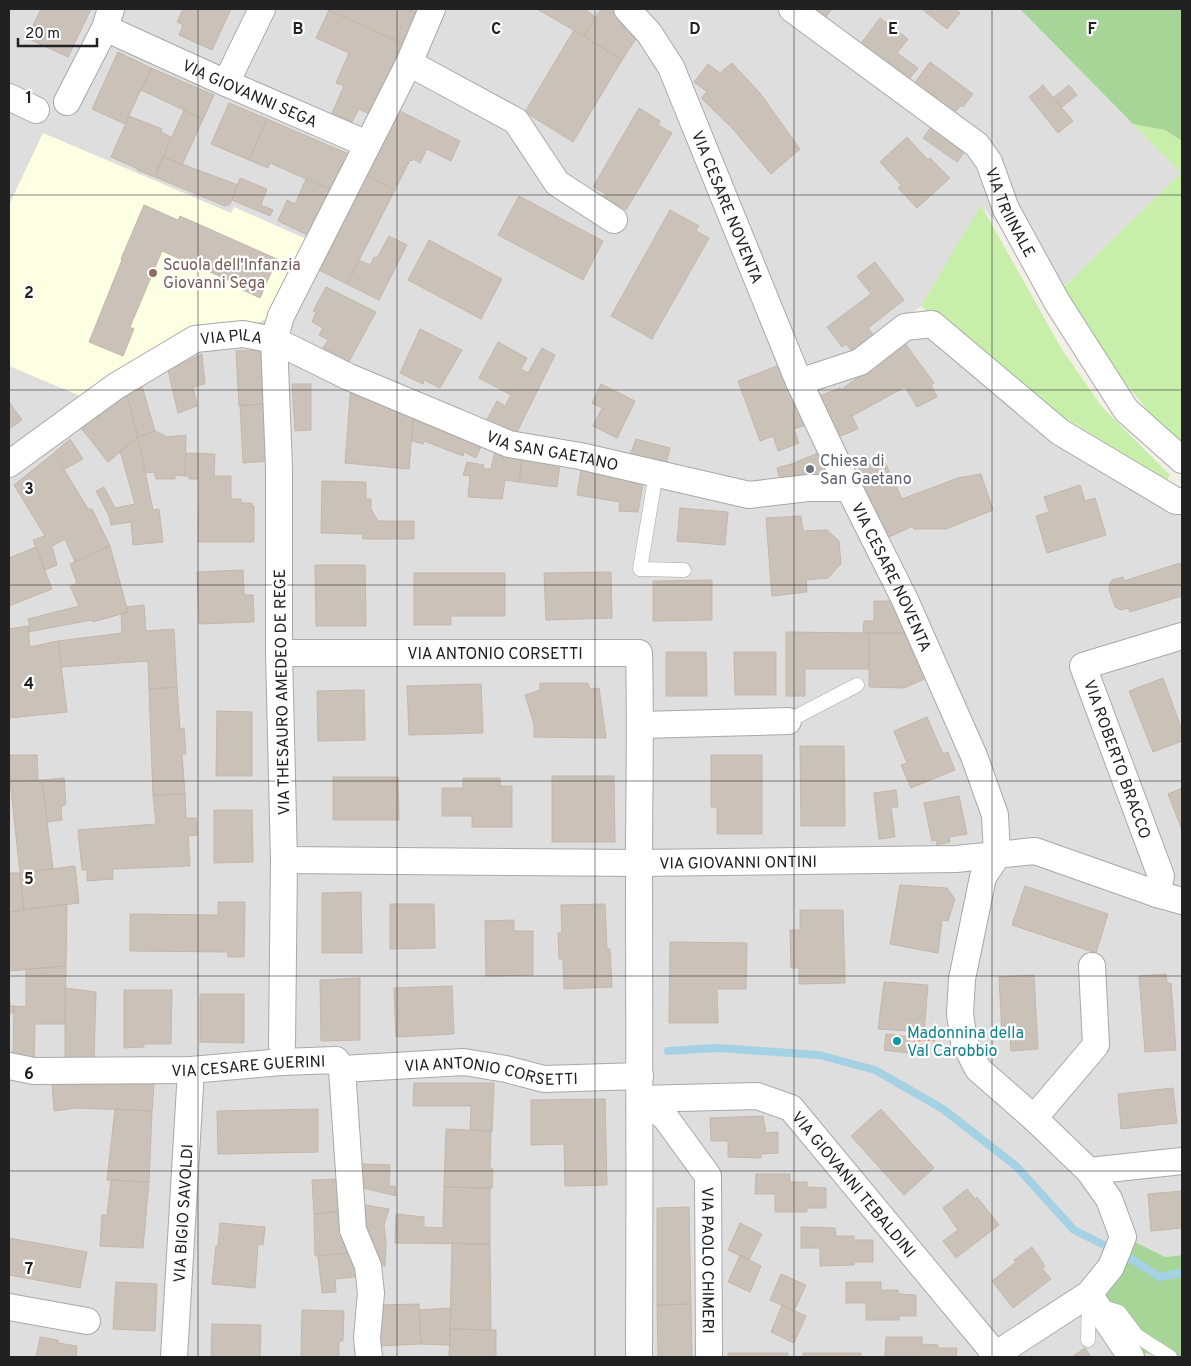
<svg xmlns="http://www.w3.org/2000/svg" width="1191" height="1366" font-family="Overpass,sans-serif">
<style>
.residential{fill:#dfdede}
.education{fill:#fdffe3}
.grass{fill:#c8efa9}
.forest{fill:#a7d598}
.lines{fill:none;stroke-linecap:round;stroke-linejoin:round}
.stream{stroke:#a4d1e3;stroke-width:8}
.building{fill:#cac2b9;stroke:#c5b6a8}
.service-casing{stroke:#a8a8a8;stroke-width:15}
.minor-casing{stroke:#a8a8a8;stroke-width:28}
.path{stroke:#ff826b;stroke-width:3;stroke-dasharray:2.5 2.5;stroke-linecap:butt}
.service{stroke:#fff;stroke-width:14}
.minor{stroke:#fff;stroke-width:26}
.grid{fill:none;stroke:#212121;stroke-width:1;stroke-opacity:0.55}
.education-dot{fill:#8d6e63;stroke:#fff;stroke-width:2}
.worship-dot{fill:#6b7280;stroke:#fff;stroke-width:2}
.culture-dot{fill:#0f9aa8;stroke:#fff;stroke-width:2}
.labels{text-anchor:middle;stroke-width:4.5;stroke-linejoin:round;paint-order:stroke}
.street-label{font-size:16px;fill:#212121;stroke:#fff}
.education-label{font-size:16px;fill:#785e54;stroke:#fff;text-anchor:start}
.worship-label{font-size:16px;fill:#5b616d;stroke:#fff;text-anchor:start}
.culture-label{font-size:16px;fill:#0d838f;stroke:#fff;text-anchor:start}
.grid-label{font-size:16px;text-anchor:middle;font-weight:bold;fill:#212121;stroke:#fff;stroke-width:4.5;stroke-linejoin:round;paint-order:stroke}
</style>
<rect width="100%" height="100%" fill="#f2efe7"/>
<path class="residential" d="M9,9h1011l161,164 -120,117 -80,-84 -60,100 -13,11 274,196v742l-17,2 -35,95 52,5h-1173z"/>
<path class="education" d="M43,133l188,80 3,-6 79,35 -39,72 -17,10 -167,76 -81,-34v-161z"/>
<path class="grass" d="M1133,124l32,6 17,11v302l-27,-24 -45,-54 -49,-75 120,-117z
M981,205l80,143 41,59 68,68 -3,5 -102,-62 -144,-112z"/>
<path class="forest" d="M1020,9h162v132l-17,-11 -32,-6z
M1127,1238l38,19 17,-2v101l-52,-4 -25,-57z"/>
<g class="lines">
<path class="stream" d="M668,1051l49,-3 102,7 56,15 68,39 73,57 58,64 54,27 32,20 22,-4"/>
</g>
<path class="building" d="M41,9h50l-23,48 -41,-19z
M183,9h48l-19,41 -33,-15 4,-10 -6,-3z
M326,9h79l12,5 -13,30z
M405,9h16l-4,5z
M537,9h48l10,8 -11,19z
M601,9h17l23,22 -19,29 -38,-24z
M803,9h29l-11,14z
M922,9h33l5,4 -13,16z
M329,10l74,34 -30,72 -14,-7 -7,13 -20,-9 12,-27 -8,-3 13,-30 -33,-15z
M880,18l28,21 -11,14 21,15 -14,18 -48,-36z
M574,30l48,30 -49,82 -48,-30z
M118,52l33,16 -26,56 -33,-15z
M930,62l43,32 -10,13 -2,-2 -11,14 -40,-30z
M732,63l28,30 40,56 -29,25 -39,-46 -31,-30 6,-6 -13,-10 14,-18 12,9z
M151,68l63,27 -11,24 -62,-29z
M1043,85l30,36 -15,12 -29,-36z
M1069,85l8,10 -15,12 -8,-10z
M229,103l38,16 -18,41 -38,-16z
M639,108l21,13 -2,4 14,8 -46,77 -22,-13 2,-3 -13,-7z
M396,109l64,32 -9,20 -24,-12 -7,14 -7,-4 -1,2 -2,-1 -15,30 -31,-16z
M184,110l19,9 -21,46 -19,-8z
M129,116l33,13 -1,3 10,5 -16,40 -18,-7 1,-1 -27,-12z
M267,119l84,36 -17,36 -64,-28 -2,5 -19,-8z
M934,123l34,24 -11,15 -34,-24z
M907,137l21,23 2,-2 20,20 -33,30 -19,-20 3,-3 -21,-23z
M163,157l75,28 -8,19 -5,2 -70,-29z
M364,174l31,16 -48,94 -28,-14 6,-11 -4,-2z
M240,178l27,11 -6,16 12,5 -3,6 -38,-16z
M306,179l28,12 -22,46 -34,-16 9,-21 8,4z
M519,196l84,45 -20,39 -85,-45z
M144,205l34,15 2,-4 97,43 -17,39 -19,-9 1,-3 -80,-35 -32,76 4,2 -11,27 -34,-14 33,-82 -1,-1z
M670,210l29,16 -3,5 13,7 -57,101 -41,-23z
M389,236l18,9 -28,55 -32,-16 12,-24 11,5 4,-8 3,1z
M429,240l73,39 -21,40 -73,-39z
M875,262l29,38 -36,28 8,11 -21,16 -9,-11 -4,3 -15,-20 44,-33 -14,-18z
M326,287l50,25 -31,57 -14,-8 4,-7 -12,-6 5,-8 -9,-5 4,-7 -11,-6 4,-10 -3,-1z
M420,329l42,21 -22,38 -16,-8 -1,4 -23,-11z
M498,342l29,16 -6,11 7,4 14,-25 13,7 -40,81 -31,-11 13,-24 8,5 6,-11 -32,-17z
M904,342l30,41 -3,2 6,12 -20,10 -12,-20 -53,29 6,13 -25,10 -19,-41 26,-10 1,2z
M263,350l3,54 -27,2 -3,-55z
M202,354l3,30 -12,3 4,19 -19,7 -10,-43z
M785,363l24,61 -15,5 5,14 -21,8 -5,-15 -13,5 -22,-60z
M351,383l63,26 -5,60 -64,-6z
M292,384h19v46l-16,1z
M601,384l34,17 -18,37 -24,-12 9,-18 -10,-5z
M142,386l13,45 -17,6 -11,-41z
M127,396l11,41 -30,25 -27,-34 42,-31z
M9,402l13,18 -13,9z
M266,404l3,57 -26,2 -3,-58z
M414,409l68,35 -6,14 -12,-6 -1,4 -39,-15 -1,3 -11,-3z
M155,431l12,6 19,-2 -1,41 -10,-1v4h-19l-2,-7 -9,1 -7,-36z
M138,437l15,73 6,-1 4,33 -30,3 -2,-23 -20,3 -2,-9 -13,-25 8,-4 11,21 20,-4 -15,-53z
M70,439l13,20 -18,10 -10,-17z
M636,439l34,9 -5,20 -36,-10z
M495,451l27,9 -3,22 -14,-2 -3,19 -34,-2 2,-21 -7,-1 4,-13 17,3 -1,4h8z
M821,452l7,22 -30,7 -7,-17z
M54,453l34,56h4l18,37 -35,16 -10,-23 -13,7 5,19 -12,5 -12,-30 12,-4 -31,-51z
M186,453l29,1 -1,22h17v23h10v4h11v3h2v36h-56l1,-63h-10v-3h-4z
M522,458l38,5 -3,24 -38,-5z
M883,458l19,41 56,-21 23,-4 12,36 -47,19h-32l-1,-3 -26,12 -36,-64z
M582,464l62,15 -6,33 -19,-1 1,-9 -43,-7z
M791,464l7,17 -17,3 -4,-16z
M322,481l44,1v17h5v10l7,12h36v18h-51l-1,-5 -41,-1z
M1080,485l5,16 10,-3 11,37 -59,18 -11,-37 13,-4 -5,-15z
M680,508l48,4 -3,33 -48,-4z
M801,516l2,15 24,-1 12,11 2,23 -13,14 -22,2 1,12 -35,4 -6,-78z
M110,546l18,66 -35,10 -1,-2 -64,12v-6h2l-2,-7 51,-13 -9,-20 7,-3 -7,-19z
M36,547l16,42 -43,17v-48z
M1180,563l2,9v24l-52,16 -2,-4 -7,2 -6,-3 -6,-18 1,-6 2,-3 11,-3 1,4z
M315,565h50l1,61h-50z
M243,570l1,25h9l1,27 -55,2 -2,-52z
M611,572l1,46 -66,2 -2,-47z
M414,573h91v43h-54v9h-37z
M712,580v40l-59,1v-40z
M874,601h24l14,32h-49l1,-12h10z
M144,605l2,26 28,-2 3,58 -28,2 -1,-28 -86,6 -4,-26 64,-8 -1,-19 7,-2 -2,-5z
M28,626l2,21 28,-6 9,71 -58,6v-89z
M786,632l83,1v36h-64v27h-19z
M869,633h43l19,43 -27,12 -35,-1z
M666,652h40l1,44h-41z
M734,652h42v43h-41z
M1163,678l19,52v11l-29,11 -24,-61z
M540,683h48l2,6 9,-1 7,50 -72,-1v-13l-9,-29 15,-5z
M481,684l2,49 -74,2 -2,-49z
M177,687l3,42 4,-1 2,26h-4l3,40 -32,1 -4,-106z
M364,690l1,50 -47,1 -1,-50z
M217,711l35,1v64h-36z
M927,717l16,37 5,-2 7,18 -44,18 -10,-23 6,-2 -13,-32z
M800,746h44l1,80h-44z
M9,755h1v26h-1z
M10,755h27l1,25 -28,1z
M711,755h51v79h-45v-27h-6z
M552,776h62l1,66h-63z
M333,777h65l1,43h-66z
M64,778l2,26 -5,3 1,13 -15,2 -5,-42z
M463,778h37v8h12v41h-40v-11h-30v-28h21z
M42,780l11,89 -33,4 -10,-92z
M1182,788v42l-14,-36z
M896,790l2,17h-7l4,30 -16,2 -5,-46z
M185,794l1,24h10l1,17 -9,1 2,30 -77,3v10l-26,2v-11h-5l-4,-40 78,-6 -3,-29z
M959,796l8,38 -18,3 1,5 -13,3 -1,-5 -4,1 -8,-38z
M214,810h38l1,52 -39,1z
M75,866l4,37 -55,7 -4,-37z
M9,873h11l4,37 -15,2z
M900,885l47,3 8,11 -7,22 -6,-1 -4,33 -48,-9z
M1025,886l83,28 -12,39 -84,-28z
M361,892l1,61h-40v-60z
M218,902h27l-1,55h-16v-5l-98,-1v-37l88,1z
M67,904l-1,62 -57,5 1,-59z
M390,904h44l1,44 -45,1z
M605,904l2,45h3l2,38 -48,2 -1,-30h-4l-1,-26h4l-1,-28z
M800,910h43l2,73 -46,1v-16h-8l-1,-38h10z
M514,920v11h19v44l-47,1 -1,-55z
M670,942l77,1 -1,46h-29l1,34h-49z
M66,966l-1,58h-30l-1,38 -21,-5 1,-51 12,1v-38z
M1166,974l1,9h4l5,67 -31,2 -6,-76z
M1034,975l4,74 -27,2 -1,-16h-8l-3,-58z
M360,978v62l-39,1 -1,-61z
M9,980l1,26h4v7h-5z
M884,982l44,3 -4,47 -46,-3z
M452,986l2,48 -58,3 -2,-49z
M65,988l31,4 -2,69h-29z
M124,990h48l-1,54h-27v3l-20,1z
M200,994h44v49l-44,-1z
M886,1034l24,3 -2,16 -24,-3z
M414,1083h80l-2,48 -22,-1 1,-24h-58z
M52,1084h102l-2,27 -76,-3 -22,3z
M1173,1088l4,35 -56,6 -3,-35z
M605,1099l2,86 -42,1 -1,-42 -33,1v-45z
M115,1109l37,2 -3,71 -42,-2z
M318,1109v43l-100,2 -1,-43z
M881,1109l53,59 -30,27 -53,-59z
M763,1116l3,17 12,-1v21l-17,1v4l-33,-1v-16h-17l-1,-23z
M446,1129l45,2 -1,38h3l-1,19 -48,-1z
M361,1164l29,1 -1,21h6l1,10 -33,-8z
M756,1174h34v8h17v5l19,1v20h-19v4h-32v-18h-20z
M341,1179l4,32 -31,3 -2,-34z
M111,1180l38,2 -6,66 -43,-2 2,-31h5z
M444,1187l46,1v56l-95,-1 1,-29 28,3v10l19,1z
M967,1189l8,10 2,-2 22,28 -43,33 -13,-17 15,-11 -15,-22z
M1182,1191v37l-31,3 -3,-37z
M366,1205l23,4 -5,16 2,19 -1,22 -15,-4 -10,-33z
M689,1207l2,97 -34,1v-97z
M345,1211l11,41 -41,4 -1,-42z
M220,1223l45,4 -2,18 -5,-1 -3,44 -43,-4 4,-38h2z
M740,1223l22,11 -13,26 -21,-10z
M801,1227l34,1 1,8h18v4h19v22h-19v3l-34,1v-18h-19z
M9,1238l78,14 -7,36 -71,-13z
M452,1243l38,1 1,86 -41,-1z
M1032,1247l13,19 -3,2 9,11 -38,29 -21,-27 24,-19 -2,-2z
M356,1252l7,24 -28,3 1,13 -14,1 -4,-37z
M740,1255l21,11 -11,26 -22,-10z
M781,1274l25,11 -12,26 -24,-11z
M116,1282l41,2 -2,47 -42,-2z
M846,1282h35v8h17l1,4 17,1v21h-17v4h-33v-17h-20z
M419,1304l2,40 -44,2 -2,-41z
M691,1304l1,53h-34l-1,-52z
M782,1305l24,11 -12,27 -23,-11z
M451,1308l-1,37 -29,-1 -2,-34z
M302,1310l42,1 -1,30h-4v16h-38z
M212,1324l49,1 -1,32h-49z
M450,1329l46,1v27h-47z
M40,1337l18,3v3l19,3 -1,11h-40z
M886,1337h36v7l16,1v3h19l-1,9 -71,-1z
M1085,1348l6,9h-19z
M728,1353h60v4h-60z
M803,1353h58v4h-58z"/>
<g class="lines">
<defs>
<path id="service" d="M656,473l-16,96 44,1
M788,721l69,-36
M1100,1311l9,-2 10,3 18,24 33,21
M1088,1340l1,-43"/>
<g id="minor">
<path id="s1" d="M627,9l22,24 22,34 128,315 50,106 56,112 69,156 21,59 2,41 -14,21 -21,102 -2,35 4,28 14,27 56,49 55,53 20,28 14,38 -12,30 -22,27 -97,63"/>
<path id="s2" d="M792,9l185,136 12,17 17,47 51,93 69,108 56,50"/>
<path id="s3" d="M105,28l121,55 141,61"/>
<path d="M409,63l107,58 41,62 57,37"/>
<path d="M226,83l36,-74"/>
<path d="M9,97l27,13"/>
<path d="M67,102l38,-74 6,-19"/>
<path d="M799,382l61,-20 45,-35 27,-3 128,108 116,69h6"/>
<path id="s4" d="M9,464l107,-78 79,-47 48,-5 31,6 7,-24 128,-253 23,-54"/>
<path id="s5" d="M279,653h360c2,71 0,141 0,212 0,164 1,328 0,492"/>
<path d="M641,725l147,-4"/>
<path id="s6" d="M284,860l355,3 317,-4 79,-8 122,43 25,7"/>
<path d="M1157,894l4,-18 -78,-210 99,-30"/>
<path id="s7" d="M282,1045l2,-185 -5,-207v-185l-5,-128 75,37 160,67 71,12 169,39 59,-7h41"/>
<path id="s8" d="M9,1066l25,5 157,-1 91,-8 54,-2 6,9 11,161 15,36 3,27 -4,45 2,19"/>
<path id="s9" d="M342,1069l122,-7 42,7 38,10 96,-3"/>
<path id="s10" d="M640,1099l117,-3 34,12 205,247"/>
<path id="s11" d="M640,1099l25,18 43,59 1,181"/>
<path d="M1034,1118l62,-73 -4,-79"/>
<path d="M1089,1171l93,-10"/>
<path d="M1089,1294l42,63"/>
<path d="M9,1307l78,14"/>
<path id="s12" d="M174,1357l17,-287"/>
</g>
</defs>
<use href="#service" class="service-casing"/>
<use href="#minor" class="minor-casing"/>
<path class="path" d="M909,1045l12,-6 16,1"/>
<use href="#service" class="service"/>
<use href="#minor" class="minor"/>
</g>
<path class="grid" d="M198,9v1348M397,9v1348M595,9v1348M794,9v1348M992,9v1348M9,195h1173M9,390h1173M9,585h1173M9,781h1173M9,976h1173M9,1171h1173"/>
<circle class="education-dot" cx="153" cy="273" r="5"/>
<circle class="worship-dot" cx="810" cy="469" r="5"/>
<circle class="culture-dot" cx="897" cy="1041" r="5"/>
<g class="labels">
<g class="street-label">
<text dy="6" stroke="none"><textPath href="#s3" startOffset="159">VIA GIOVANNI SEGA</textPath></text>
<text dy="6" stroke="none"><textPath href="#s1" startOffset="224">VIA CESARE NOVENTA</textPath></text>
<text dy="6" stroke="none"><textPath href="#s2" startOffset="305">VIA TRIINALE</textPath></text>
<text dy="6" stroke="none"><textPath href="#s4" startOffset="261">VIA PILA</textPath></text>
<text dy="6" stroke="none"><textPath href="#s7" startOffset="1006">VIA SAN GAETANO</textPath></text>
<text dy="6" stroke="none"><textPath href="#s1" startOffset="629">VIA CESARE NOVENTA</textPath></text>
<text dy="6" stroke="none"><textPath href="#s5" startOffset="216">VIA ANTONIO CORSETTI</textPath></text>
<text transform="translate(281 692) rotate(-91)" y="6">VIA THESAURO AMEDEO DE REGE</text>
<text transform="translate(1118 759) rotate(70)" y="6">VIA ROBERTO BRACCO</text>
<text dy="6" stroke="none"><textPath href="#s6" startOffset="454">VIA GIOVANNI ONTINI</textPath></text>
<text dy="6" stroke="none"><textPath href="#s8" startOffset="240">VIA CESARE GUERINI</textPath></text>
<text dy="6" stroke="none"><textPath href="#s9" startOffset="150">VIA ANTONIO CORSETTI</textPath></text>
<text dy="6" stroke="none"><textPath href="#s10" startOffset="252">VIA GIOVANNI TEBALDINI</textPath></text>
<text dy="6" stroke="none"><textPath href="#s12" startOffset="144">VIA BIGIO SAVOLDI</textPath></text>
<text dy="6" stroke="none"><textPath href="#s11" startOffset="188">VIA PAOLO CHIMERI</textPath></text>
</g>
<g class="education-label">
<text x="163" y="270">Scuola dell'Infanzia<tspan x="163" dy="18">Giovanni Sega</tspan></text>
</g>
<g class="worship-label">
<text x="820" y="466">Chiesa di<tspan x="820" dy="18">San Gaetano</tspan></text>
</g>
<g class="culture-label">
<text x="907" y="1038">Madonnina della<tspan x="907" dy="18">Val Carobbio</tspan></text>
</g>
</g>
<g class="grid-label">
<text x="298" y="34">B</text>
<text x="496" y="34">C</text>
<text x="695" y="34">D</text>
<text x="893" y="34">E</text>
<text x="1092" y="34">F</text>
<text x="29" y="103">1</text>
<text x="29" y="298">2</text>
<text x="29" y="494">3</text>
<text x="29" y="689">4</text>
<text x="29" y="884">5</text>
<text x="29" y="1079">6</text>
<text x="29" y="1274">7</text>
</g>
<rect width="1191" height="1366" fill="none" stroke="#212121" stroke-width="20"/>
<path d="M18 38v8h79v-8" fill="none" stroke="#212121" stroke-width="2.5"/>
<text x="25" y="38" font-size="15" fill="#212121" stroke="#ffffff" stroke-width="4" paint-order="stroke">20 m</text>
</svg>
